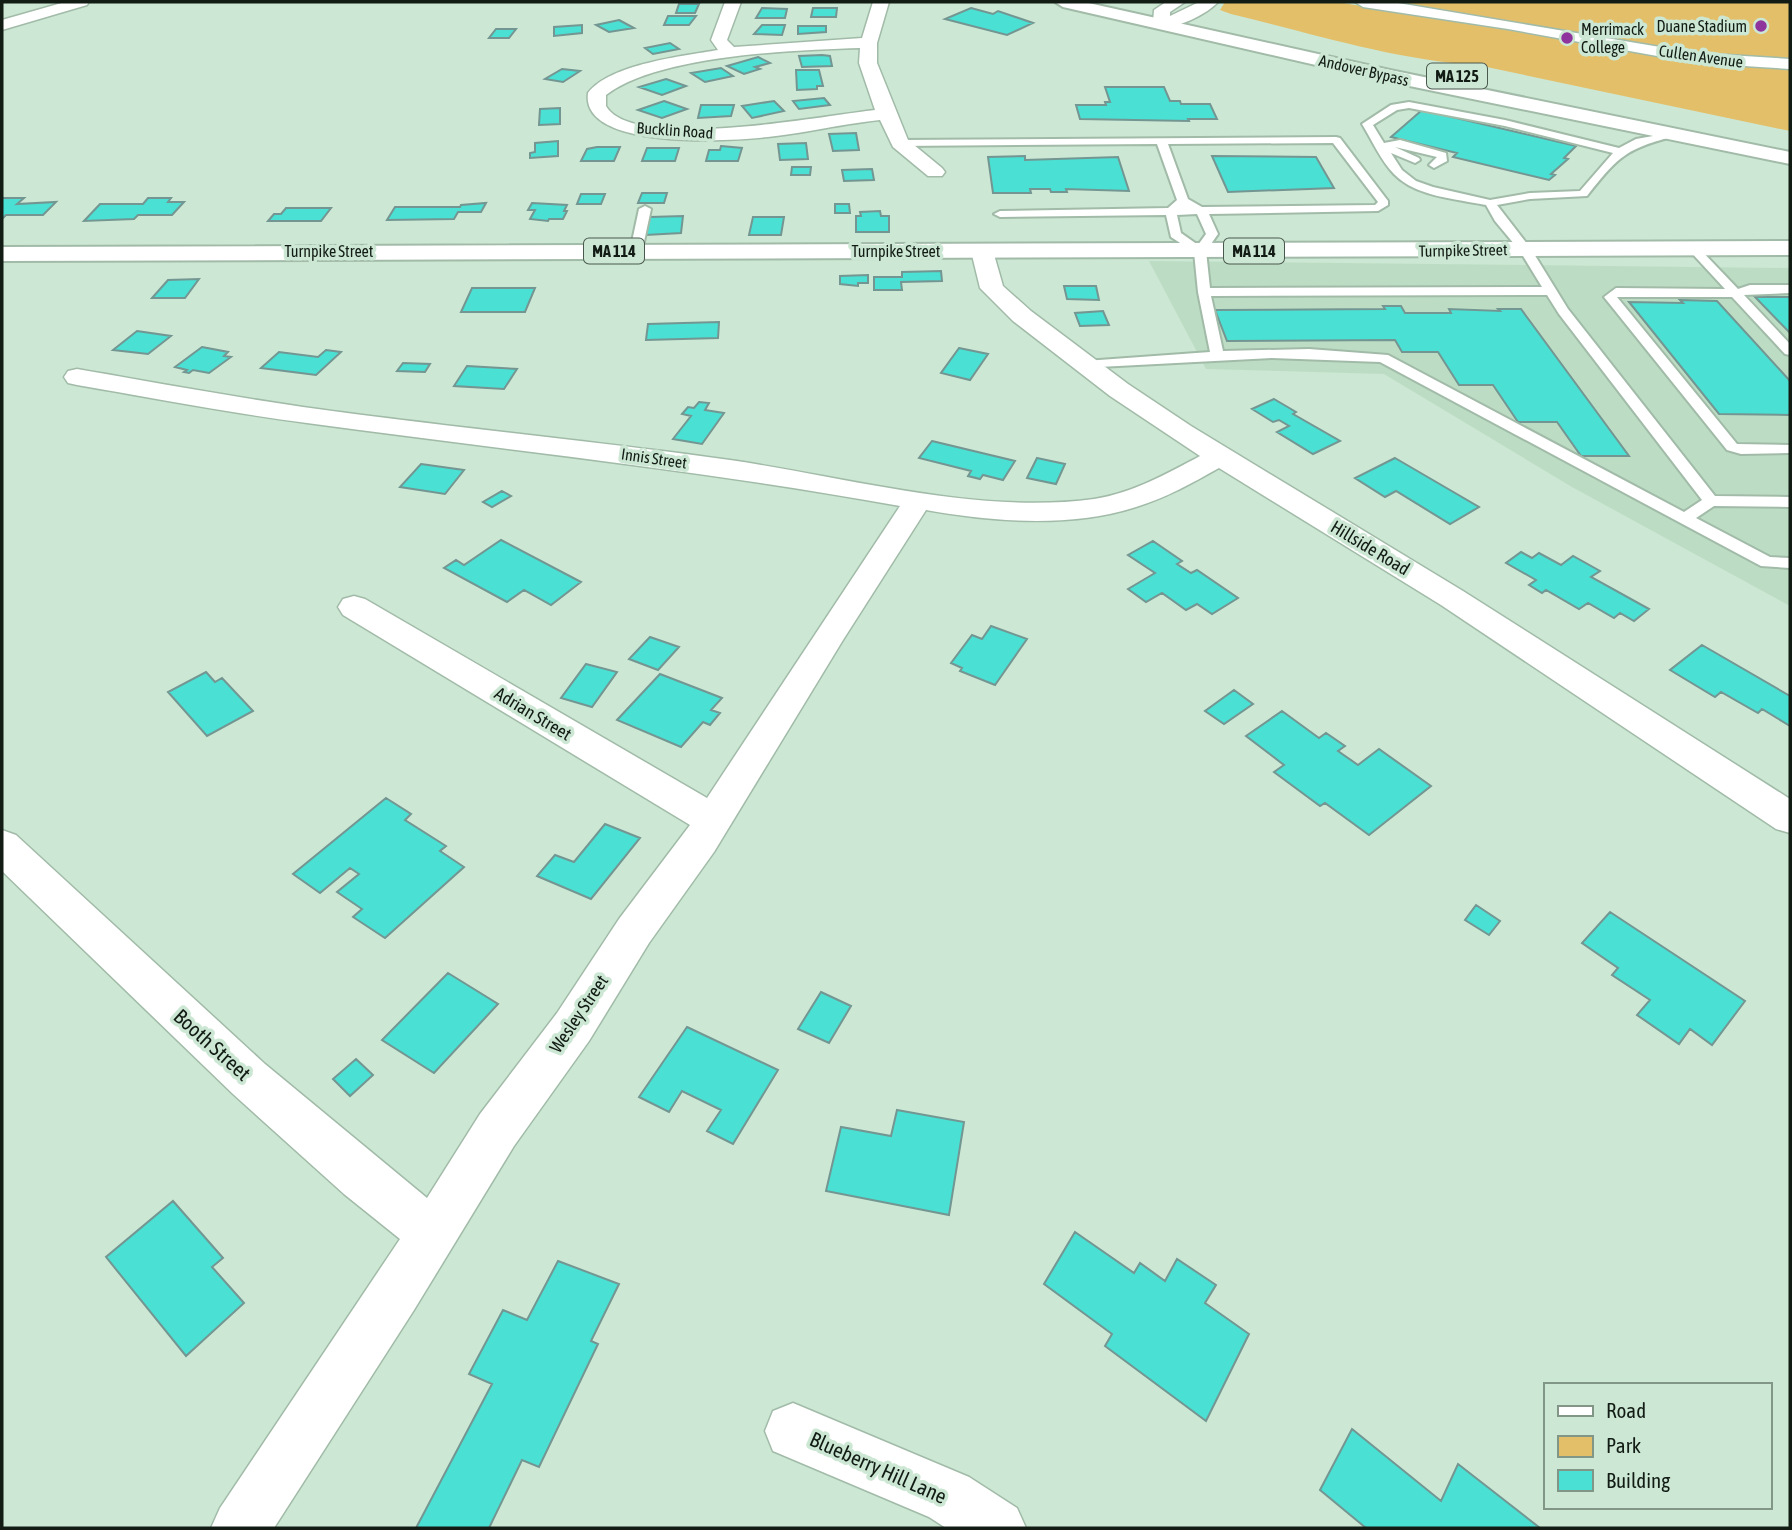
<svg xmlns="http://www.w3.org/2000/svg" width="1792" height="1530" font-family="'Asap Condensed',sans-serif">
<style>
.built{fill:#bcddc4}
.green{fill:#e4bf6a}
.building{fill:#4ae0d3;stroke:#739692;stroke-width:2}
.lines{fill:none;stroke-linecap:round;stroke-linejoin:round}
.service-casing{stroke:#a1bba8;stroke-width:4}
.minor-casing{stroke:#a1bba8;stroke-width:3}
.primary-casing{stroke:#a1bba8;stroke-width:4}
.trunk-casing{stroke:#a1bba8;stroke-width:4}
.service{fill:#fff;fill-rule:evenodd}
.minor{fill:#fff;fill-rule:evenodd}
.primary{fill:#fff;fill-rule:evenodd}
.trunk{fill:#fff;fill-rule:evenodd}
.poi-dot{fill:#8f339d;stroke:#cce7d3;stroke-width:2.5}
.labels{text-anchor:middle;stroke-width:7;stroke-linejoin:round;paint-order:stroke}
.far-poi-label{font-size:16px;fill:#121c15;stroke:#cce7d3;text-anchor:end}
.far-street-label{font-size:16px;fill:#121c15;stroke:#cce7d3}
.shield{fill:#cce7d3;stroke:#4a594e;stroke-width:2}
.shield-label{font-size:16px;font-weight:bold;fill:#121c15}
.street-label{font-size:18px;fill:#121c15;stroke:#cce7d3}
.near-street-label{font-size:21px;fill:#121c15;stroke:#cce7d3}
</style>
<rect width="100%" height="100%" fill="#cce7d3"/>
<path class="built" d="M1149,261l641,7v338l-218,-119 -188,-113 -178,-5z"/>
<path class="green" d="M1225,2h112l374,62 79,4v63l-313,-66c-83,-5 -166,-32 -246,-51l-11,-4z
M1388,2h402v57l-83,-3z"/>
<path class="building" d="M679,4h20l-4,9h-19z
M762,8l25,1 -2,9h-29z
M813,8h24l-1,9h-25z
M971,8l22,6 5,-3 35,12 -26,12 -62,-16z
M668,16h28l-7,9h-25z
M619,20l15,8 -25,4 -13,-7z
M582,25v8l-28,3v-9z
M762,25h23l-3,10 -28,-1z
M798,26h28v6l-28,2z
M496,29h20l-7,9h-20z
M670,43l9,6 -26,5 -8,-6z
M822,55l8,1 2,10 -30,1 -3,-11z
M758,57l12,6 -15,4 5,2 -16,5 -17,-8z
M721,68l12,8 -28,6 -14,-9z
M562,69l18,2 -17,11 -18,-3z
M796,70h23l4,16h-6v3l-20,1z
M666,79l20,7 -24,9 -23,-8z
M1105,87h59l6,14h10l1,3h29l7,15h-29l1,2 -109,-2 -4,-14h30l-1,-3h5z
M824,98l6,7 -31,4 -6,-8z
M664,101l23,8 -25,9 -24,-8z
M774,101l10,10 -32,7 -10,-12z
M701,105h33l-3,11 -33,2z
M560,108v16l-21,1 1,-16z
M1422,110l154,36 -12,12 4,1 -17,15 4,1 -6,5 -96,-23 4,-4 -66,-16z
M856,133l3,17 -26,1 -4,-17z
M558,141v15l-28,2v-5l5,-1v-9z
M806,143l2,16 -28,1 -2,-16z
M721,146l21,2 -4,13h-32l3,-11h11z
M597,147h23l-6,14h-33l6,-12z
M647,148h32l-4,13h-33z
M1025,156v4l93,-3 11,34 -63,-2 1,3h-16l-1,-3h-20l1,4h-38l-5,-36z
M1212,156l104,1 18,31 -106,4z
M792,167h19l-1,8h-19z
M872,169l2,11 -30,1 -2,-11z
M642,193h25l-3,10h-26z
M581,194h24l-4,10h-24z
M2,198h22l-7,6 39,-2 -13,13h-37l-4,4z
M148,198h23l-3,4h16l-12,13h-34l-4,4 -50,2 16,-17h43z
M486,203l-5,9h-23l-4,7 -67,1 8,-13h65l1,-2z
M532,203l35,2 -3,6h3l-4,8h-14l-1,2 -18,-2 5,-9h-7z
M835,204h14l1,9h-15z
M286,208h45l-10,13h-53l6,-7h7z
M880,211l1,5h8v16h-33v-16h5l-1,-4z
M683,216l-2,17 -35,2 4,-18z
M753,217h31l-3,18h-32z
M941,271l1,10 -41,1 1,8h-28v-13h28v-5z
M868,275v8h-10v3l-18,-2v-8z
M199,279l-14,19h-33l16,-18z
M1064,286h32l3,14 -32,-1z
M472,288h63l-10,24h-64z
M1755,297h35v36z
M1680,300l37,1 73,80v34l-71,-1 -90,-112 54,1z
M1383,306h18l4,7h46l-2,-4 51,2 -2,-2h23l108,147h-48l-24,-34h-39l-25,-37h-34l-21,-33h-36l-7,-12 -168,1 -12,-31 170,-1z
M1103,311l6,14 -29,1 -5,-13z
M719,322l-1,16 -72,2 2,-16z
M137,331l34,5 -23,18 -35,-4z
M202,347l26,5 -4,4 7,1 -22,16 -16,-3 -4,3 -5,-1 3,-2 -12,-3z
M959,348l29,6 -18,26 -29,-7z
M326,350l15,2 -25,23 -55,-7 18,-16 39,5z
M403,363l27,1 -5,8 -28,-1z
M467,366l50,3 -13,20 -50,-3z
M1274,399l22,13 -3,2 47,27 -27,13 -36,-22 12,-6 -10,-6 -6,2 -21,-13z
M699,402l10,1 -4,7 19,3 -22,31 -29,-5 18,-23 -9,-2 6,-7 6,1z
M932,441l83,20 -12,19 -20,-5 -3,4 -12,-3 3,-5 -52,-13z
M1037,458l28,6 -9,20 -29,-6z
M1395,458l84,49 -29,17 -54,-33 -11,6 -30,-19z
M421,464l43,6 -19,24 -45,-7z
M502,491l9,5 -19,11 -9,-5z
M501,540l80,42 -30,23 -27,-15 -17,12 -63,-34 12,-8 8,5z
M1153,541l29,20 -5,3 14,9 6,-3 41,28 -26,16 -15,-10 -11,6 -24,-17 -16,9 -18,-13 27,-16 -27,-18z
M1521,552l11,6 7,-5 22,12 12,-9 27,15 -9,6 58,32 -15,12 -14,-8 -6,5 -26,-15 -9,6 -33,-19 -4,3 -13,-8 7,-5 -30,-17z
M991,626l36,13 -32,46 -35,-14 2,-3 -11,-5 21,-28 10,4z
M650,637l29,10 -21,23 -29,-11z
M1702,645l88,51v30l-28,-17 -4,4 -37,-21 -6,5 -45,-27z
M586,664l31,8 -25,35 -31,-9z
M206,672l9,10 7,-4 31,33 -46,25 -39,-44z
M660,674l62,24 -11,12 9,3 -10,12 -7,-3 -22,25 -64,-27z
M1234,690l19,14 -29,20 -19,-13z
M1282,711l37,27 7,-5 19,13 -7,5 20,14 21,-16 52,37 -62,49 -44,-32 -5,3 -46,-34 10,-7 -38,-29z
M386,798l25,16 -6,6 41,26 -6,5 24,16 -79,71 -32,-21 9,-8 -25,-17 22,-18 -9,-6 -30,25 -27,-19z
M605,824l35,14 -49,61 -54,-23 18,-21 19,7z
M1476,905l24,16 -11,14 -24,-15z
M1610,912l135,89 -33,44 -22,-16 -11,15 -42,-29 13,-15 -38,-25 6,-7 -36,-25z
M448,973l50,31 -64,69 -52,-33z
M821,992l30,14 -22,37 -31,-14z
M687,1027l91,43 -45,74 -26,-13 14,-21 -39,-19 -13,21 -30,-15z
M356,1059l17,16 -23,21 -17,-17z
M897,1110l67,12 -15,93 -123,-24 15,-64 50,9z
M173,1201l50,57 -11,9 32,36 -58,53 -80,-99z
M1075,1232l59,41 6,-10 25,18 12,-22 39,26 -11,18 44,31 -43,87 -101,-75 7,-12 -68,-50z
M558,1261l61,23 -28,57 7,3 -59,123 -17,-7 -33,68h-73l76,-144 -23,-10 34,-64 24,10z
M1352,1429l89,72 17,-37 82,64h-174l-46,-38z"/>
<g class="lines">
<defs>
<path id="service" d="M1409,102l96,18 114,28 17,-9 40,-7v4c-50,12 -58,21 -89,60l-57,3 -33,6 34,44 37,60 147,187 75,1v10l-76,-1 -18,12 74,39 20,1v10l-29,-2 -381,-204 -108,-4 -192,10v-6l5,-1 125,-9 -12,-60 -4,-40 -23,-15 -5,-22 -166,2 -6,-3 6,-3 168,-3 9,-8 -20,-56 -257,2 -5,-3 5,-3 436,-3 4,1 48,63v4l-10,6 -169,3 9,20 -12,17 4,37 332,-1 -22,-36 -25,-30 -9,-16c-29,-6 -70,-8 -92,-31 -13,-13 -22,-34 -32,-50l29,-19zM1409,108l96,18 108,27 -33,38 -50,2 -40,7 -57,-13 -17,-6 -14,-11 -11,-17 24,10 5,-3 -1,-2 -24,-11 42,10 -8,8 5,3 13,-7 -1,-8 -46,-13 -16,3 -11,-18 24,-15zM1333,143l45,59 -3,3 -173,2 -14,-8 -20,-55zM1197,214l9,20 -8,11 -17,-12 -4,-18zM1547,295l12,19 143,186 -18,12 -296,-157 -79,-6 -86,2 -12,-55z
M645,206l6,3 -9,42 -6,4 -6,-4 9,-42z
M1692,243l4,2 42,44 12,-4h40v8l-46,2 46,49v11l-5,-1 -53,-57h-115l120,147 53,1v8l-49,1 -14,-4 -123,-153 12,-9 109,1 -37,-40 -2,-2z"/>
<path id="minor" d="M65,2h24l-2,3 -85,25v-10z
M725,2h16l-14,38 7,7 128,-9 11,-36h16l-12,41v20l31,77 34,28 3,4 -3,4h-14l-35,-29 -13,-27c-38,4 -75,13 -112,17 -36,4 -188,14 -180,-44 22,-29 95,-37 130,-43l-7,-10zM860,48l-1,15 16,47c-48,5 -242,43 -269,-4v-11c52,-40 189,-45 254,-47z
M1166,2h19l-15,10v4l29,-14h19c-12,13 -44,29 -63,24l-2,-3 1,-13z
M1355,2h37l304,51 94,6v10l-94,-6 -188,-34 -145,-22z
M982,244l8,2 3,5 10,35 28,25 97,73 63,42 272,165 327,208v34l-14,-4 -335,-224 -222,-137c-27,15 -53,30 -83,39 -65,21 -143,15 -210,3l-83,130 -129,212 -65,91 -60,98 -75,105 -100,164 -140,218h-63l9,-20 180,-269 -56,-45 -111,-100 -231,-223v-41l14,5 249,229 162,134 53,-84 77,-101 62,-94 71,-94 -347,-210 -5,-8 5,-8 11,-3 11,3 342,199 193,-292c-197,-36 -395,-56 -593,-83 -77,-10 -154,-25 -230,-38l-9,-2 -4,-6 4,-6 9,-2c75,13 151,27 226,38 142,20 285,33 427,53 116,17 248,55 364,39 39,-6 72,-25 106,-43l-90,-60 -97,-75 -33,-33 -9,-37 3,-5z
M793,1403l176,74 48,31 9,20h-80l-17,-11 -156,-66 -8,-20 8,-20z"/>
<path id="primary" d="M1055,2h29l306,68 400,82v12l-400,-82 -327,-75z"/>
<path id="trunk" d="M1790,241v14l-1788,6v-14z"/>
</defs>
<use href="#service" class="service-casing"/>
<use href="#minor" class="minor-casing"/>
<use href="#primary" class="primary-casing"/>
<use href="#trunk" class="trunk-casing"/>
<use href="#service" class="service"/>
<use href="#minor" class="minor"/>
<use href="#primary" class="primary"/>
<use href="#trunk" class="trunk"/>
</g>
<g class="poi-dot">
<circle cx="1761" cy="26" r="7"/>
<circle cx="1567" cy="38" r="7"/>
</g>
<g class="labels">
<g class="far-poi-label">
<text x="1747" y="32">Duane Stadium</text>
<text x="1581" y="35" text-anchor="start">Merrimack<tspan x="1581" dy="18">College</tspan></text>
</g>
<g class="far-street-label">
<text transform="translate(1701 56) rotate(8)" y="6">Cullen Avenue</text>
<text transform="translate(1364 70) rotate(13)" y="6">Andover Bypass</text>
<text transform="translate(675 130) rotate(4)" y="6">Bucklin Road</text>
<text transform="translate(1463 250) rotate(-1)" y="6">Turnpike Street</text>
<text x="329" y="257">Turnpike Street</text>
<text x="896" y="257">Turnpike Street</text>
<text transform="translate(654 458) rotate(8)" y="6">Innis Street</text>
</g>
<g class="shield">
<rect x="1427" y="63.5" width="60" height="25" rx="5"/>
<rect x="584" y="238.5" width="60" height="25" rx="5"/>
<rect x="1224" y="238.5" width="60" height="25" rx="5"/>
</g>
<g class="shield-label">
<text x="1457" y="82">MA 125</text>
<text x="614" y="257">MA 114</text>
<text x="1254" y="257">MA 114</text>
</g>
<g class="street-label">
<text transform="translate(1370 548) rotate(31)" y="6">Hillside Road</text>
<text transform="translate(533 714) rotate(31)" y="6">Adrian Street</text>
<text transform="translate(579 1014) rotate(-56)" y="6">Wesley Street</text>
</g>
<g class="near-street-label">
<text transform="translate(212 1045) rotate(42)" y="7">Booth Street</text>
<text transform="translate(878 1468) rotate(24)" y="7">Blueberry Hill Lane</text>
</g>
</g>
<rect width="1792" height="1530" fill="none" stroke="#121c15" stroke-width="7"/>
<rect x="1544" y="1383" width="228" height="126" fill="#cce7d3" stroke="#829687" stroke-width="2"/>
<rect x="1558" y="1406" width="35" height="10" fill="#ffffff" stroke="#829687" stroke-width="2"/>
<text x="1606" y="1418" font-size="21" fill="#121c15">Road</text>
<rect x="1558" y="1436" width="35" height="21" fill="#e4bf6a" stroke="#829687" stroke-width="2"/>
<text x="1606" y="1453" font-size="21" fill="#121c15">Park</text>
<rect x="1558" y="1470" width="35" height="21" fill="#4ae0d3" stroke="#829687" stroke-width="2"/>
<text x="1606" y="1488" font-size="21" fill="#121c15">Building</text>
</svg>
